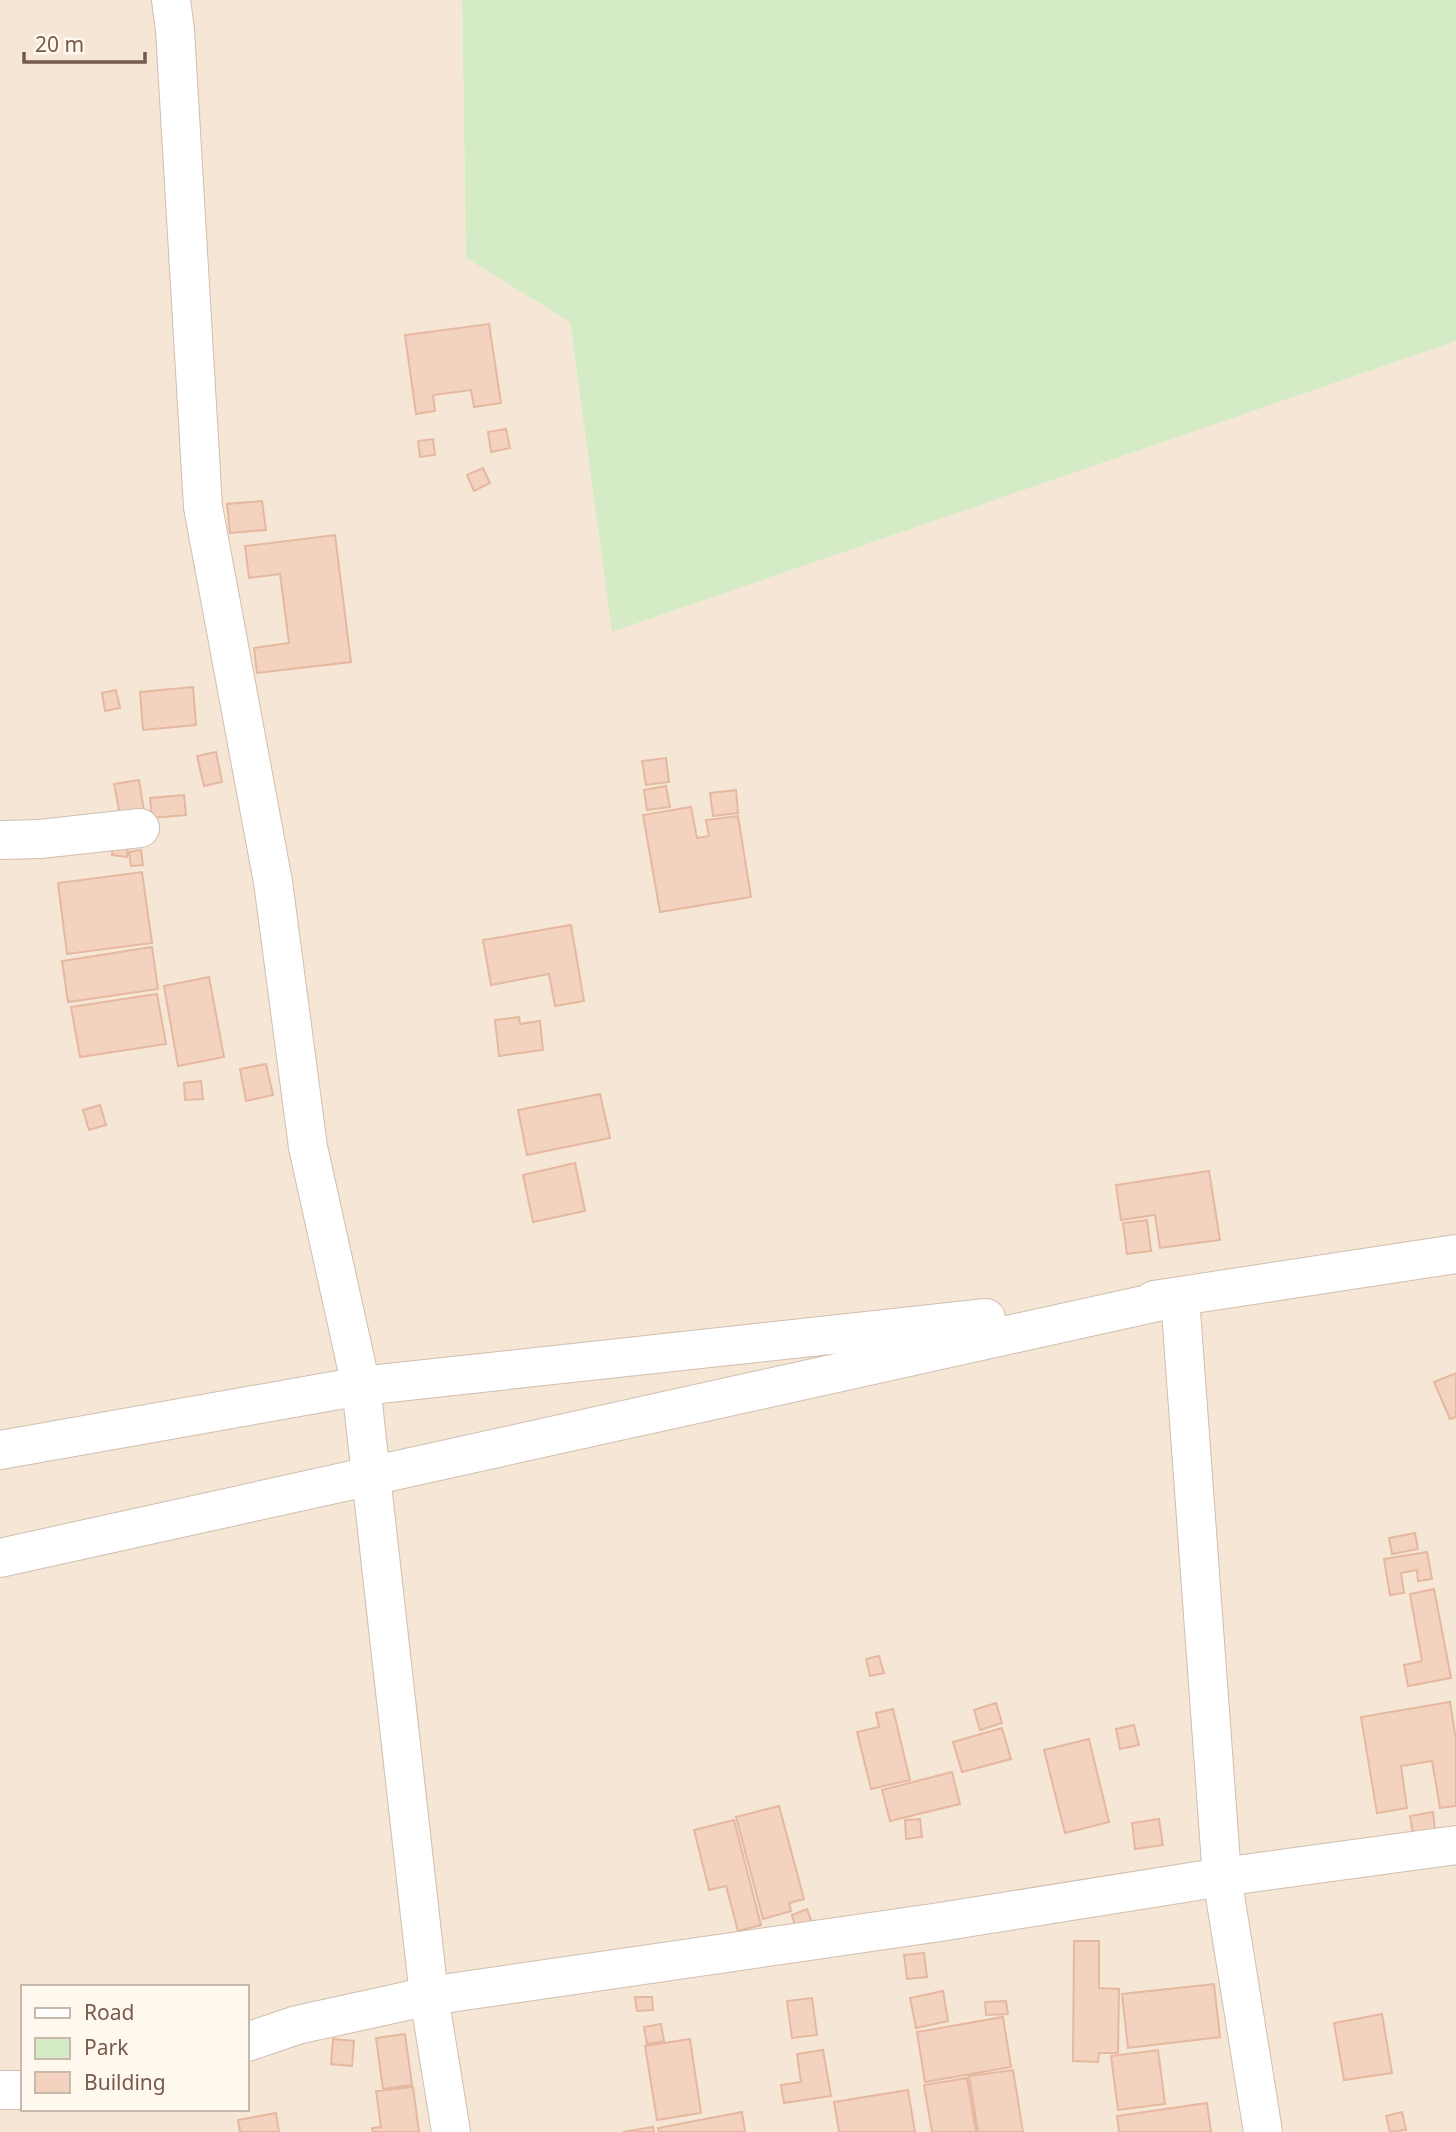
<svg xmlns="http://www.w3.org/2000/svg" width="1456" height="2132" font-family="'Noto Sans',sans-serif">
<style>
.residential{fill:#f5e6d6;fill-rule:evenodd}
.green{fill:#d5ebc5}
.building{fill:#f3d2bf;stroke:#e5b89f;stroke-width:2}
.lines{fill:none;stroke-linecap:round;stroke-linejoin:round}
.street-casing{stroke:#d1beaf;stroke-width:40}
.street{stroke:#fff;stroke-width:38}
</style>
<rect width="100%" height="100%" fill="#fdf4e7"/>
<path class="residential" d="M0,0h462l4,258 104,64 42,310 844,-291v1791h-1456zM23,1987h224v122h-224z"/>
<path class="green" d="M462,0h994v341l-844,291 -42,-310 -104,-64z"/>
<path class="building" d="M489,324l12,79 -27,4 -3,-17 -38,5 2,16 -19,3 -11,-79z
M506,429l4,19 -19,4 -3,-20z
M433,439l2,16 -15,2 -2,-16z
M483,468l7,15 -16,8 -7,-16z
M262,501l4,29 -36,3 -3,-29z
M335,535l16,127 -94,11 -3,-25 35,-5 -9,-69 -31,4 -4,-32z
M193,687l3,38 -53,5 -3,-38z
M116,690l4,18 -15,3 -3,-18z
M216,752l6,30 -18,4 -7,-30z
M666,758l3,24 -23,3 -4,-24z
M139,780l5,31 -24,4 -6,-31z
M666,786l4,21 -23,3 -3,-20z
M736,790l2,23 -25,3 -3,-23z
M184,795l2,20 -34,3 -2,-20z
M691,807l6,31 12,-2 -3,-16 32,-4 13,81 -91,15 -17,-97z
M113,841l15,1 -1,15 -15,-2z
M141,850l2,15 -12,1 -2,-14z
M142,872l10,71 -85,11 -9,-71z
M571,925l13,76 -29,5 -6,-32 -58,11 -8,-45z
M152,947l6,42 -90,13 -6,-41z
M209,977l15,80 -46,9 -14,-80z
M157,994l9,50 -86,13 -9,-50z
M519,1017l1,7 20,-3 3,29 -44,6 -4,-36z
M266,1064l7,31 -27,6 -6,-32z
M201,1081l2,18 -18,1 -1,-17z
M600,1094l10,44 -83,17 -9,-45z
M100,1105l6,20 -17,5 -6,-20z
M575,1163l10,48 -52,11 -10,-47z
M1209,1171l11,69 -60,8 -5,-33 -34,5 -5,-35z
M1147,1220l4,31 -24,3 -4,-31z
M1456,1373v44l-6,2 -16,-37z
M1415,1533l3,16 -26,5 -3,-16z
M1427,1552l5,27 -14,2 -1,-11 -16,3 3,20 -14,2 -6,-36z
M1434,1589l17,89 -43,8 -4,-21 18,-4 -12,-67z
M879,1656l5,17 -14,3 -4,-17z
M1450,1702l6,38v66l-16,2 -8,-47 -31,5 6,42 -30,5 -16,-96z
M996,1703l6,20 -22,7 -6,-20z
M893,1709l17,71 -39,9 -14,-57 22,-5 -3,-14z
M1134,1725l5,20 -19,4 -4,-20z
M1002,1728l9,31 -49,13 -9,-30z
M1089,1739l20,83 -44,11 -21,-83z
M952,1772l8,32 -70,17 -8,-31z
M779,1806l25,93 -15,4 2,8 -28,8 -27,-102z
M1433,1812l2,18 -22,4 -3,-18z
M920,1819l2,18 -16,2 -1,-19z
M1159,1819l4,26 -28,4 -3,-26z
M734,1820l27,105 -23,6 -12,-45 -17,4 -15,-60z
M807,1909l5,14 -16,6 -4,-14z
M1074,1941h25v47l20,1 -1,64h-19l-1,9 -25,-1z
M924,1953l3,24 -20,2 -3,-24z
M1214,1984l6,53 -92,11 -6,-54z
M943,1991l5,30 -32,7 -6,-30z
M635,1997h17l1,13 -16,1z
M812,1998l5,37 -25,3 -5,-37z
M1006,2001l2,13 -22,1 -1,-13z
M1382,2014l10,59 -48,7 -10,-57z
M1003,2017l8,50 -86,15 -8,-50z
M661,2024l3,17 -17,3 -3,-17z
M405,2034l7,51 -29,4 -7,-51z
M333,2039l21,2 -2,25 -21,-2z
M690,2039l11,74 -44,7 -12,-74z
M823,2050l8,46 -47,7 -3,-18 20,-3 -4,-28z
M1158,2050l7,54 -47,6 -7,-54z
M1013,2070l10,62h-45l-9,-56z
M967,2078l9,54h-44l-8,-47z
M413,2087l6,45h-46l-1,-4 9,-1 -5,-36z
M908,2090l7,42h-76l-5,-30z
M1207,2103l4,29h-92l-2,-16z
M742,2112l3,20h-86l-1,-4z
M1402,2112l4,18 -16,2 -4,-16z
M276,2113l3,19h-39l-2,-12z
M653,2127l1,5h-31z"/>
<g class="lines">
<defs>
<path id="street" d="M171,0l4,30 28,477 70,375 35,265 53,239 68,610 22,136
M0,840l40,-1 100,-11
M1154,1300l302,-46
M0,1450l361,-64 625,-68
M0,1558l1180,-261 42,580 41,255
M247,2042l50,-17 132,-29 511,-74 282,-45 234,-32
M0,2090h23"/>
</defs>
<use href="#street" class="street-casing"/>
<use href="#street" class="street"/>
</g>
<rect x="21" y="1985" width="228" height="126" fill="#fff8ee" stroke="#c9b9ad" stroke-width="2"/>
<rect x="35" y="2008" width="35" height="10" fill="#ffffff" stroke="#c9b9ad" stroke-width="2"/>
<text x="84" y="2020" font-size="21" fill="#775a4b">Road</text>
<rect x="35" y="2038" width="35" height="21" fill="#d5ebc5" stroke="#c9b9ad" stroke-width="2"/>
<text x="84" y="2055" font-size="21" fill="#775a4b">Park</text>
<rect x="35" y="2072" width="35" height="21" fill="#f3d2bf" stroke="#c9b9ad" stroke-width="2"/>
<text x="84" y="2090" font-size="21" fill="#775a4b">Building</text>
<path d="M24 52v10h121v-10" fill="none" stroke="#775a4b" stroke-width="3.5"/>
<text x="35" y="52" font-size="21" fill="#775a4b" stroke="#fff8ee" stroke-width="5" paint-order="stroke">20 m</text>
</svg>
